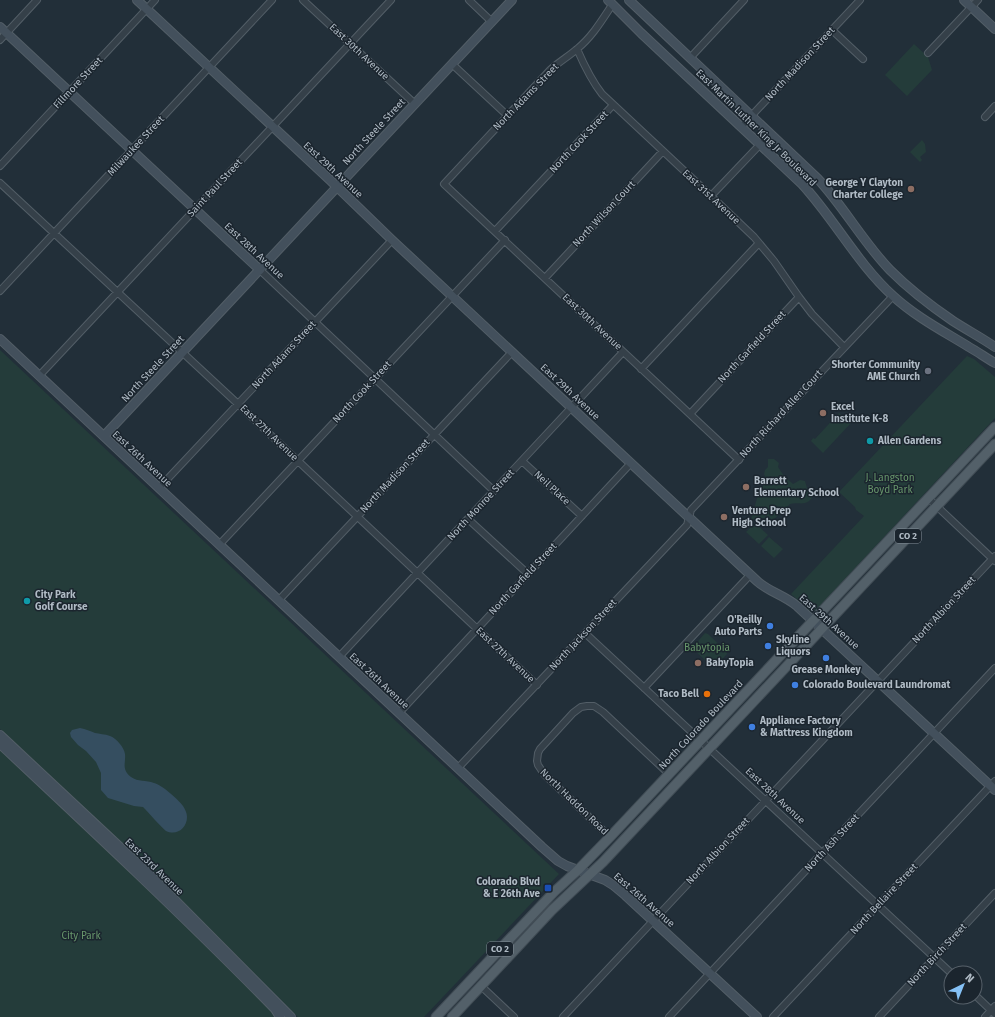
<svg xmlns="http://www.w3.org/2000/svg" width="995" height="1017" font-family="'Fira Sans',sans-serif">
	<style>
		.green { fill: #243c3a }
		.water { fill: #354e60 }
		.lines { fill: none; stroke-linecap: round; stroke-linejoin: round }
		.street-casing { stroke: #535e67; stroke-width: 8 }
		.secondary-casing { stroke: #535e67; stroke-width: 10 }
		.primary-casing { stroke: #414c55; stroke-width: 11 }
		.street { stroke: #354049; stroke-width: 6 }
		.secondary { stroke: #43505c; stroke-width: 8 }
		.primary { stroke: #536069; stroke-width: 9 }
		.education-dot { fill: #8d6e63; stroke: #1b252e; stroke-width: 1.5 }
		.worship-dot { fill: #6b7280; stroke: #1b252e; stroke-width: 1.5 }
		.culture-dot { fill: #0f9aa8; stroke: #1b252e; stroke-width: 1.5 }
		.shop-dot { fill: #3f7fe0; stroke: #1b252e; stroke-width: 1.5 }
		.food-dot { fill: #e8710a; stroke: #1b252e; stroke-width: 1.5 }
		.transit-dot { fill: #1a4fb4; stroke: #1b252e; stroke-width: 1.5 }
		.labels { text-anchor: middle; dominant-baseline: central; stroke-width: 3; stroke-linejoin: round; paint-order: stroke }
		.shield { fill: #1b252e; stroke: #838e98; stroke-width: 1 }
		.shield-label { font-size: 9px; font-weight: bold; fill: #b0bbc5 }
		.street-label { font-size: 10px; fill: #b0bbc5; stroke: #1b252e }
		.poi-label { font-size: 10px; font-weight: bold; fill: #b0bbc5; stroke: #1b252e; text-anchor: start }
		.park-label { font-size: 10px; fill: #67966b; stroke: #1b252e }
	</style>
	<rect width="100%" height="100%" fill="#222f39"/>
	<!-- green -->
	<path class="green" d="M 914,44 L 928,57 L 932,70 L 907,96 L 885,75 Z
		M 922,140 L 925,144 L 926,152 L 920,157 L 922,160 L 920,162 L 910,152 Z
		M 0,350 L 559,874 L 424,1017 L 298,1017 L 145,866 L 0,729 Z
		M 967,356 L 974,359 L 995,377 L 995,418 L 816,610 L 813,611 L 810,611 L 791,594 L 864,516 L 856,510 L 855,507 L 839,492 Z
		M 839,413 L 851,423 L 823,453 L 811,441 L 813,438 L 815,439 Z
		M 768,459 L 774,459 L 779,463 L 778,467 L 784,476 L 793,484 L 800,480 L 805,481 L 807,488 L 813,496 C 806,508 799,501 790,504 L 768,525 L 764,518 L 757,518 L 751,520 L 759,491 L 767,480 L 764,474 L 765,470 L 768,467 Z
		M 755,523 L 768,535 L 759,544 L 746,532 Z
		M 769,537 L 783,549 L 774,558 L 761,546 Z
		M 705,633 L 708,634 L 726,651 L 727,654 L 714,668 L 695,651 L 696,650 L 693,647 Z
		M 0,749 L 124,865 L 270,1008 L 277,1017 L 0,1017 Z"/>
	<!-- water -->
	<path class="water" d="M 80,728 C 86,729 90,731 95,733 C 99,734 105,734 110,736 C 116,738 124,747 125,754 C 126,763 121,769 131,777 C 138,782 146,780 154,783 C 162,785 178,799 183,806 C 185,809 187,813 187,817 C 187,828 177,836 166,831 C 161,827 148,812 143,807 L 134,806 L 108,798 L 101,790 L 101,773 L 96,762 L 86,751 L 78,745 L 71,737 L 70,733 L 72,730 Z"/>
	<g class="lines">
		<!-- street casing -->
		<g class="street-casing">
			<path id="street" d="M 303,0 L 415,104
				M 469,0 L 492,22
				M 612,5 C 602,20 592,37 577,49 C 569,56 559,62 550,70 L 444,184 L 739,460
				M 832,30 L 863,59
				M 0,40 L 37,0
				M 577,49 C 584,65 591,80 602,94 L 663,151 L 711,196 L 754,237 L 774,261 L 799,297 L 812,314 L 844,347
				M 928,53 L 978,0
				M 690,58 L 744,0
				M 452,64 L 508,116
				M 985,117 L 995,106
				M 741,127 L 860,0
				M 0,166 L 155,0
				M 0,183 L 238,404 L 297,460 L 537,685
				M 711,196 L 770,134
				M 495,231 L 613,105
				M 260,270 L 494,491
				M 545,278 L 663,151
				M 0,291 L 272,0
				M 641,369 L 759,243
				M 39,376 L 391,0
				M 690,414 L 799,297
				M 522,461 L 582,516
				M 159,488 L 392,240
				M 928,498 L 995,561
				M 468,519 L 528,574
				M 219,545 L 505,240
				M 279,600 L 512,352
				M 585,633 L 951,973
				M 339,657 L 623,352
				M 644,688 L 750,575
				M 399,713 L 631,463
				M 458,768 L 687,525 L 691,510 L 893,296
				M 610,837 L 544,774 L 538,765 L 537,761 L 538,753 L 540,749 L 573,713 L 581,707 L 587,706 L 594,706 L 603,712 L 669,774
				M 481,986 L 514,1017
				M 975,995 L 995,1014
				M 563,1017 L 995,556
				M 669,1017 L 995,668
				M 773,1017 L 995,781
				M 879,1017 L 995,893
				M 985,1017 L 995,1006"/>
		</g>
		<!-- secondary casing -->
		<g class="secondary-casing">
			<path id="secondary" d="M 137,0 L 330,180 L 392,240 L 757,581 C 769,592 784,595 797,606 L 995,790
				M 608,0 L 641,33 L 802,184 C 835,220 857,263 893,296 C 916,317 943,331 969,347 C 978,352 986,358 995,363
				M 629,0 L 818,179 C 844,207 863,242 890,270 C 909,289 931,306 953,321 C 967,330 982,338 995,347
				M 964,0 L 995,29
				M 0,27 L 260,270
				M 0,339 L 542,847 L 558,861 L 567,866 L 605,880 L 613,885 L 625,895 L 757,1017
				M 104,436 L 512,0
				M 0,735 L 153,878 L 291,1017
				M 0,744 C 93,831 186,918 275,1009 L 280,1017"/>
		</g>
		<!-- primary casing -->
		<g class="primary-casing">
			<path id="primary" d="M 436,1017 L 554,892 L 578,870 L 610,837 L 995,427
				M 452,1017 L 552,910 L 603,862 L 995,444"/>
		</g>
		<!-- street -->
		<use href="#street" class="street"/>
		<!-- secondary -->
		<use href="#secondary" class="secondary"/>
		<!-- primary -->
		<use href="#primary" class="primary"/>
	</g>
	<!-- markers -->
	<g class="education-dot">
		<circle cx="911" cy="189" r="4"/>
		<circle cx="823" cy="413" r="4"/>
		<circle cx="746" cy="487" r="4"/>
		<circle cx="724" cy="517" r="4"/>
		<circle cx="698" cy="663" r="4"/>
	</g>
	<circle class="worship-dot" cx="928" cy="371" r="4"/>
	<g class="culture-dot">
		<circle cx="870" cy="441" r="4"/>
		<circle cx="27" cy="601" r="4"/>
	</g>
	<g class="shop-dot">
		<circle cx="770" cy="626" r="4"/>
		<circle cx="768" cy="646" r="4"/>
		<circle cx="826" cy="658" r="4"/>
		<circle cx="795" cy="685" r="4"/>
		<circle cx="752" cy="727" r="4"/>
	</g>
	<circle class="food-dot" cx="707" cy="694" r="4"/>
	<rect class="transit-dot" x="544" y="884" width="8" height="8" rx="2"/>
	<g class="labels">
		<!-- shield labels -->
		<g class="shield">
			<rect x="895" y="529" width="26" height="14" rx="3"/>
			<rect x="487" y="942" width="26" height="14" rx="3"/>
		</g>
		<g class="shield-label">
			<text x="908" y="536">CO 2</text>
			<text x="500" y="949">CO 2</text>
		</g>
		<!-- street labels -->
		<g class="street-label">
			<text transform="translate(359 52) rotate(43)">East 30th Avenue</text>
			<text transform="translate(800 64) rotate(-47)">North Madison Street</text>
			<text transform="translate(78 83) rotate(-47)">Fillmore Street</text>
			<text transform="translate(526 97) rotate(-46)">North Adams Street</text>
			<text transform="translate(756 128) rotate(44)">East Martin Luther King Jr Boulevard</text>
			<text transform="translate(374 132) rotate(-47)">North Steele Street</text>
			<text transform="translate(579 142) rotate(-47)">North Cook Street</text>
			<text transform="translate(136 146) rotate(-47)">Milwaukee Street</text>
			<text transform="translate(333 170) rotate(43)">East 29th Avenue</text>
			<text transform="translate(215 188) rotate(-47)">Saint Paul Street</text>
			<text transform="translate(711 197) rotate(43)">East 31st Avenue</text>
			<text transform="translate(604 214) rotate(-47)">North Wilson Court</text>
			<text transform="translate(254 251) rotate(43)">East 28th Avenue</text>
			<text transform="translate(592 322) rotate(43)">East 30th Avenue</text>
			<text transform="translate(752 347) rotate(-47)">North Garfield Street</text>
			<text transform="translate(284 355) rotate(-47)">North Adams Street</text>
			<text transform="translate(153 369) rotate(-47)">North Steele Street</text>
			<text transform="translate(362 392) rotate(-47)">North Cook Street</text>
			<text transform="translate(570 392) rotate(43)">East 29th Avenue</text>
			<text transform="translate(781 414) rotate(-47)">North Richard Allen Court</text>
			<text transform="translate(269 433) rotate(44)">East 27th Avenue</text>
			<text transform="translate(142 459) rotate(43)">East 26th Avenue</text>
			<text transform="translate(395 476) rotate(-47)">North Madison Street</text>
			<text transform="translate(552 488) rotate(43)">Neil Place</text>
			<text transform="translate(481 505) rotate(-47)">North Monroe Street</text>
			<text transform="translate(523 579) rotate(-47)">North Garfield Street</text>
			<text transform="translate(944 610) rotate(-47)">North Albion Street</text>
			<text transform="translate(829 622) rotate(42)">East 29th Avenue</text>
			<text transform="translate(583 635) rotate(-47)">North Jackson Street</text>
			<text transform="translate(505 655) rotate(43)">East 27th Avenue</text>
			<text transform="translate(379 681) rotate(43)">East 26th Avenue</text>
			<text transform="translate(701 725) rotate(-47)">North Colorado Boulevard</text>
			<text transform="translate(775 796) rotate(43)">East 28th Avenue</text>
			<text transform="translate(574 802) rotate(44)">North Haddon Road</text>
			<text transform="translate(832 843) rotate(-47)">North Ash Street</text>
			<text transform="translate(718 851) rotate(-47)">North Albion Street</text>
			<text transform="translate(154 867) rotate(44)">East 23rd Avenue</text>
			<text transform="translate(884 899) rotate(-47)">North Bellaire Street</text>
			<text transform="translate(644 900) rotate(41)">East 26th Avenue</text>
			<text transform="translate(937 955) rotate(-47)">North Birch Street</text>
		</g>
		<!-- poi labels -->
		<g class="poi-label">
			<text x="903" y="183" text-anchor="end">George Y Clayton<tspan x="903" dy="12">Charter College</tspan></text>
			<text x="920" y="365" text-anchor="end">Shorter Community<tspan x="920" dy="12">AME Church</tspan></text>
			<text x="831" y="407">Excel<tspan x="831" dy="12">Institute K-8</tspan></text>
			<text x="878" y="441">Allen Gardens</text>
			<text x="754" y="481">Barrett<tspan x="754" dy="12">Elementary School</tspan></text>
			<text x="732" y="511">Venture Prep<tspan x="732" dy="12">High School</tspan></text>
			<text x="35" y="595">City Park<tspan x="35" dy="12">Golf Course</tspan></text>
			<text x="762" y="620" text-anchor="end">O'Reilly<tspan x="762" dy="12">Auto Parts</tspan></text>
			<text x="776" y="640">Skyline<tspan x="776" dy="12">Liquors</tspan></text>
			<text x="706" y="663">BabyTopia</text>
			<text x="826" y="670" text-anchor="middle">Grease Monkey</text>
			<text x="803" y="685">Colorado Boulevard Laundromat</text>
			<text x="699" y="694" text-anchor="end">Taco Bell</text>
			<text x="760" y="721">Appliance Factory<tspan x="760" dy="12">&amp; Mattress Kingdom</tspan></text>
			<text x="540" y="882" text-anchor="end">Colorado Blvd<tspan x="540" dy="12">&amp; E 26th Ave</tspan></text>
		</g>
		<!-- park labels -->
		<g class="park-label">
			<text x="890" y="478">J. Langston<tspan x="890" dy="12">Boyd Park</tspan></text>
			<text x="707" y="648">Babytopia</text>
			<text x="81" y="936">City Park</text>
		</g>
	</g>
	<!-- north arrow -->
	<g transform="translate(963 985) rotate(43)"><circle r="19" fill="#1b252e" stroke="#57616a"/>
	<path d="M0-3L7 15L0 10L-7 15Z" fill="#85c1f6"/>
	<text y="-6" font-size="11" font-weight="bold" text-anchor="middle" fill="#b0bbc5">N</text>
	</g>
</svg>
